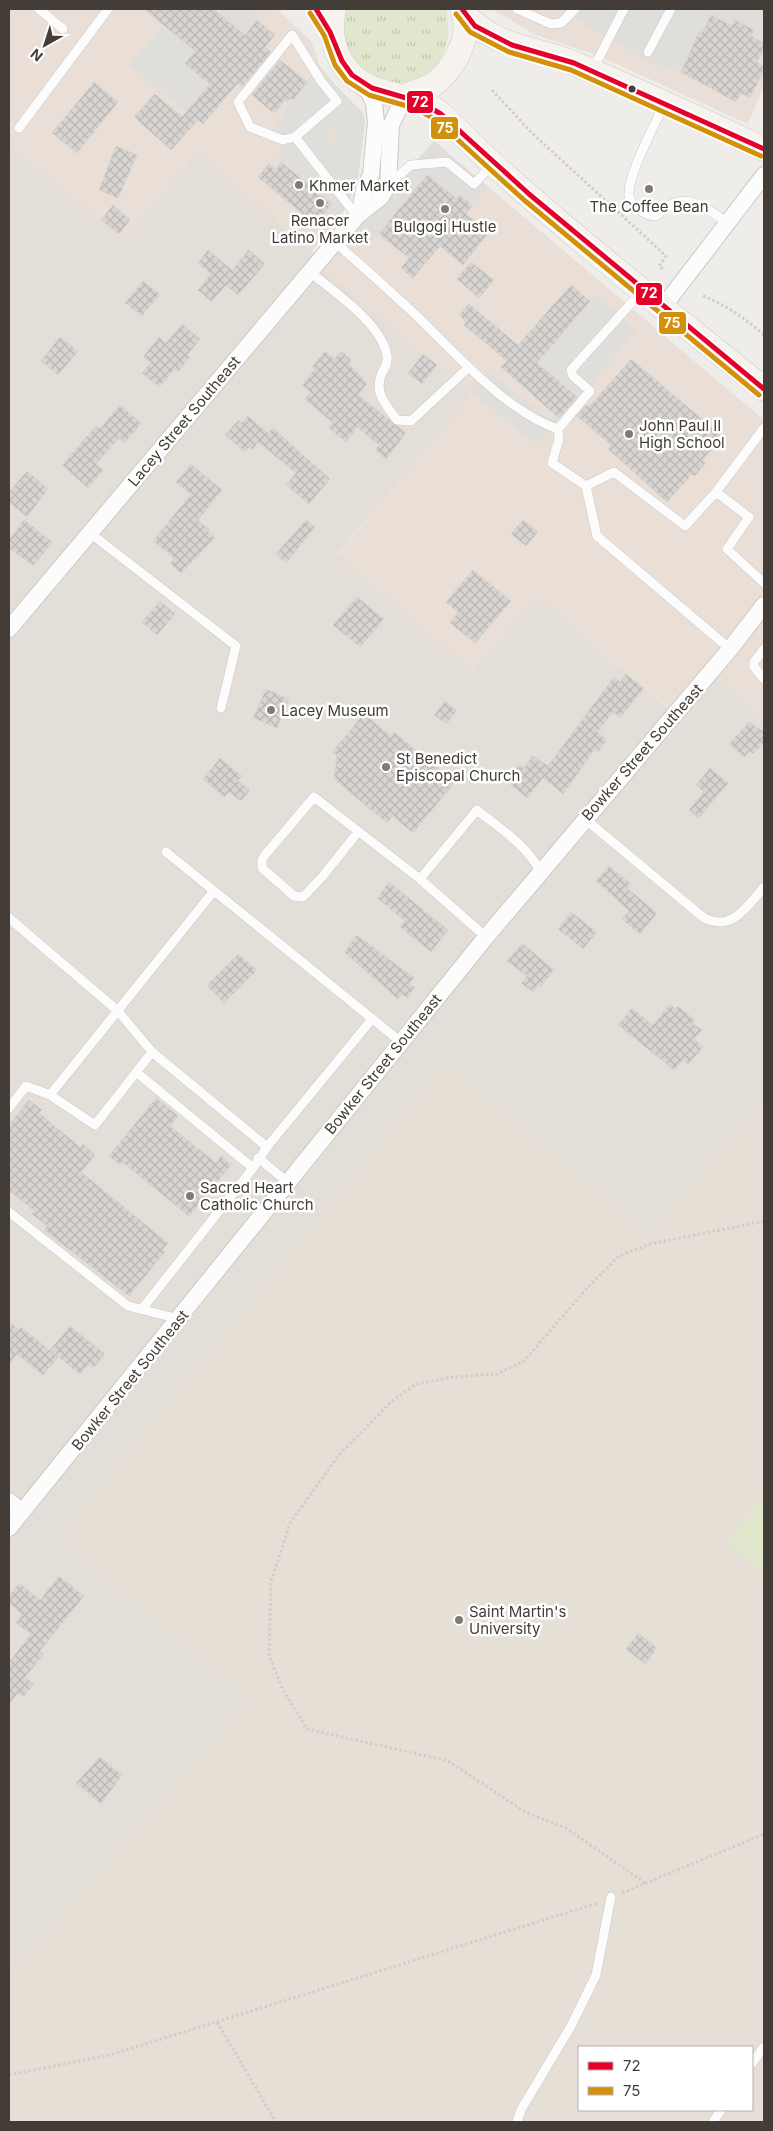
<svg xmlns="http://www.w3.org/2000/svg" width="773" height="2131" font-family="Inter,sans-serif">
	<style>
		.residential { fill: #e3ded8 }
		.commercial { fill: #e9dfd7 }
		.education { fill: #e5dfd6; fill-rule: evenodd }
		.grass { fill: url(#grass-tufts) }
		.park { fill: #e0e7cc }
		.parking { fill: #e0dedb; fill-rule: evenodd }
		.building { fill: url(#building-cross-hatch); stroke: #d7d4d0 }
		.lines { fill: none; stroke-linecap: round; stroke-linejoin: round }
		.service-casing { stroke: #cbc9c6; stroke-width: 10 }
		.minor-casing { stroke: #cbc9c6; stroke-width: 18 }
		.secondary-casing { stroke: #cfcac3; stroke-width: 25 }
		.path { stroke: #d0cdcb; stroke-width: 3; stroke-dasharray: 2.5 2.5; stroke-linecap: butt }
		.service { stroke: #fdfcfc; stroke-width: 9 }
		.minor { stroke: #fdfcfc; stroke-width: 16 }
		.secondary { stroke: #f6f3ef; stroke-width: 24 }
		.bus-1-casing { stroke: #fff; stroke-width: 9 }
		.bus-2-casing { stroke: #fff; stroke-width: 9 }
		.bus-1 { stroke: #e4002b; stroke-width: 5 }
		.bus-2 { stroke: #d3910b; stroke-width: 5 }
		.bus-dot { fill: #443d37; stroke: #fff; stroke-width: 2 }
		.poi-dot { fill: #807b76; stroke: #fff; stroke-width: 2 }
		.labels { text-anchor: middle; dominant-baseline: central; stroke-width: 5; stroke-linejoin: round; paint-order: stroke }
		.poi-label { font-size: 15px; fill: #443d37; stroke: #fff; text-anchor: start }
		.street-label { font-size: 15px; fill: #443d37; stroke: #fff }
		.line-badge { stroke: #fff; stroke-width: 2 }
		.badge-label { font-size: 14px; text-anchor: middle; font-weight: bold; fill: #fff }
	</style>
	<defs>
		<pattern id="grass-tufts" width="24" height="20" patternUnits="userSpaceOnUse" patternTransform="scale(1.25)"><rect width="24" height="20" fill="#e0e7cc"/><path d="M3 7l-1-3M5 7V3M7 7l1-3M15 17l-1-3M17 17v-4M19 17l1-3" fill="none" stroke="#c1c7b0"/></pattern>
		<pattern id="building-cross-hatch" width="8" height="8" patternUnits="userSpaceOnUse" patternTransform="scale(1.25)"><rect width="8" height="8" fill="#d7d4d1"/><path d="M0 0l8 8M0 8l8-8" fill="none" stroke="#bab7b4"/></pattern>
	</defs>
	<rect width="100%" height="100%" fill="#efedea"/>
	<!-- residential -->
	<path class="residential" d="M 9,144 L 123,238 L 199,151 L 312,251 L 322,268 L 472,396 L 337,554 L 473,670 L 537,596 L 674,713 L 710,672 L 764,718 L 764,1099 L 650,1235 L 445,1064 L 58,1538 L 249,1701 L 9,1976 Z"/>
	<!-- commercial -->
	<path class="commercial" d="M 9,9 L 277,9 L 311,41 L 320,66 L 337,87 L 363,113 L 365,122 L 358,177 L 348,205 L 312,251 L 199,151 L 123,239 L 9,144 Z
		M 492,9 L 764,9 L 764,86 L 748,124 L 597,55 L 536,35 Z
		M 434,141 L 764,420 L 764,718 L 710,672 L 675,713 L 537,596 L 473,670 L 337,555 L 471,396 L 321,268 Z"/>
	<!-- education -->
	<path class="education" d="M 445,1064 L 650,1235 L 764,1099 L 764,2122 L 9,2122 L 9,1976 L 249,1701 L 58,1538 ZM 579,2047 L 752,2047 L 752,2110 L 579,2110 Z"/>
	<!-- grass -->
	<path class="grass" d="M 342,9 L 446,9 C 454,45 440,79 400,83 C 392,84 380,84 373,80 C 363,74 355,64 346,57 Z"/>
	<!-- park -->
	<path class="park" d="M 764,1497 L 764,1573 L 727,1542 Z"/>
	<!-- parking -->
	<path class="parking" d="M 169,9 L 200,9 L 177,36 L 195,51 L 185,64 L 210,84 L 187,111 L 184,111 L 129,65 L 162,26 L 158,22 Z
		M 213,9 L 267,9 L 245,35 Z
		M 567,9 L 764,9 L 764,34 L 761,41 L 751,36 L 754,30 L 735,20 L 732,26 L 712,15 L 702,33 L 699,32 L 681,72 L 651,63 L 580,22 Z
		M 319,66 L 337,87 L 363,113 L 365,122 L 358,177 L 348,205 L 326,234 L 315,224 L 332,204 L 278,159 L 281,144 L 270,137 L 293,100 ZM 327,129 L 335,129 L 337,142 L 329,143 Z
		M 434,141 L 487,187 L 472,206 L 460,196 L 457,199 L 426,174 L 420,181 L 421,182 L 371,243 L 352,233 Z
		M 596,295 L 636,331 L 579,399 L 537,363 Z
		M 488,371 L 545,416 L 561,419 L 536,445 L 469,391 Z"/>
	<!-- building -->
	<path class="building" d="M 144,9 L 213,9 L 245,35 L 257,20 L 275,35 L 265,47 L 271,52 L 242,87 L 238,83 L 203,124 L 198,120 L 171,150 L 134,117 L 155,94 L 182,117 L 210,84 L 185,64 L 195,51 Z
		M 711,15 L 732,26 L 735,20 L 754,30 L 751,36 L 764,43 L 764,49 L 757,62 L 764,66 L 764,70 L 750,98 L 741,93 L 736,102 L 681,72 L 699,32 L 702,33 Z
		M 280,60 L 307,82 L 293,100 L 290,98 L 287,102 L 285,100 L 275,112 L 272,112 L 252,95 Z
		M 94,82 L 118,102 L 77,153 L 52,133 Z
		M 116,146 L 137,155 L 118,198 L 99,190 Z
		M 281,162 L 332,204 L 315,224 L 258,177 L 269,164 L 276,170 Z
		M 427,175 L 457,199 L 460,195 L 472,206 L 466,214 L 489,232 L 463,265 L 440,246 L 413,278 L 401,268 L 409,258 L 379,234 Z
		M 113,205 L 130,220 L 119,234 L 101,220 Z
		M 208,250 L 232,270 L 249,250 L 265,264 L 238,295 L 226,285 L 212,302 L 198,290 L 211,274 L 198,263 Z
		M 471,262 L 494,280 L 479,298 L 457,279 Z
		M 143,281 L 160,294 L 142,316 L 125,303 Z
		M 571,285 L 590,301 L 537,363 L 577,397 L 559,418 L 501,367 L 507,361 L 464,325 L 466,322 L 459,315 L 469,304 L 518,345 Z
		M 182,324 L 200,339 L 187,355 L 190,357 L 178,372 L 175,369 L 159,387 L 142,373 L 151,362 L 143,357 L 159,337 L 166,343 Z
		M 60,337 L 78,351 L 58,375 L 41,361 Z
		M 325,351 L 334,359 L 341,351 L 351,360 L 348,363 L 367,383 L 358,395 L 406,433 L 386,459 L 375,450 L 379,445 L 357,427 L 346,442 L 329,428 L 333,423 L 305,399 L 310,392 L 302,385 L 315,369 L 312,367 Z
		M 423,354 L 437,365 L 422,384 L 408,373 Z
		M 631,359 L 723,437 L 702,460 L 706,463 L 695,476 L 692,474 L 667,502 L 608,449 L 611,445 L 577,416 L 586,405 L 589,407 Z
		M 120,405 L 141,423 L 125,443 L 119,438 L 96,464 L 103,470 L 88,488 L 62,465 L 96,426 L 100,429 Z
		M 248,416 L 268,433 L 273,428 L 330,479 L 309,504 L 286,485 L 296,473 L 273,454 L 258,442 L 252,450 L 250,447 L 245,452 L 225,435 L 239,420 L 242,423 Z
		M 191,464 L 222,490 L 198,520 L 210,530 L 208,532 L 215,538 L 181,573 L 170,564 L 174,558 L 153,541 L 191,494 L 176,482 Z
		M 27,471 L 48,489 L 27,517 L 9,502 L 9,492 Z
		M 24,520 L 52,542 L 33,566 L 9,548 L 9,540 Z
		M 306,520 L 315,527 L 286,563 L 276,554 Z
		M 523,520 L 538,532 L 526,546 L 511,534 Z
		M 473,570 L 511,601 L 475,643 L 450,623 L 458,612 L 446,602 Z
		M 357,597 L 384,619 L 360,647 L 333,625 Z
		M 160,601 L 175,614 L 157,635 L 142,622 Z
		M 626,674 L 644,688 L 620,718 L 613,712 L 597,732 L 607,740 L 598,752 L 595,749 L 563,794 L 543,778 L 527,798 L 506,781 L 519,765 L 524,768 L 533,756 L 548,766 L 614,677 L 620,682 Z
		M 266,689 L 289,699 L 277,728 L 253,718 Z
		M 445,701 L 457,711 L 446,724 L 434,715 Z
		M 364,714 L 391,736 L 394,732 L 455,782 L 413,833 L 393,816 L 387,823 L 334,779 L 337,756 L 332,752 Z
		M 749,722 L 764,732 L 764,742 L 753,754 L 750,751 L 744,757 L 729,744 Z
		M 220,758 L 242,776 L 238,781 L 250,790 L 241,801 L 229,792 L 224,797 L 203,779 Z
		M 710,768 L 728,783 L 699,818 L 689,810 L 704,792 L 696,785 Z
		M 609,866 L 631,884 L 627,888 L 657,913 L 640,934 L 622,919 L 629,911 L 596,881 Z
		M 389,882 L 448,930 L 431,952 L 400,927 L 405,921 L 377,898 Z
		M 571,912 L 597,932 L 583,949 L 558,929 Z
		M 357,935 L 414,978 L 409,984 L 415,988 L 407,998 L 402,994 L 398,999 L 344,952 Z
		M 522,943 L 554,970 L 540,987 L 538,985 L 533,992 L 521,983 L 527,976 L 507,961 Z
		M 238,954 L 257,970 L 224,1003 L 208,987 L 208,984 Z
		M 670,1004 L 675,1009 L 678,1006 L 695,1020 L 692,1023 L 702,1030 L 694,1039 L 703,1047 L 688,1064 L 683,1060 L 674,1070 L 618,1025 L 632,1008 L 653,1025 Z
		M 156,1098 L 178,1116 L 170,1126 L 216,1163 L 221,1156 L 231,1165 L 189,1216 L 122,1162 L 120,1165 L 109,1156 Z
		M 29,1100 L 42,1110 L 39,1113 L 80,1147 L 83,1144 L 95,1155 L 81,1172 L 168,1243 L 162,1250 L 165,1252 L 129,1296 L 44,1230 L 47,1226 L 32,1214 L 34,1211 L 9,1190 L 9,1125 Z
		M 9,1321 L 19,1330 L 21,1327 L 58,1357 L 43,1375 L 17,1354 L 9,1364 Z
		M 70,1326 L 105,1354 L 94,1367 L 88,1365 L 80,1374 L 50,1350 Z
		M 59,1576 L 84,1596 L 40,1651 L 44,1654 L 25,1677 L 34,1684 L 23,1697 L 18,1693 L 9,1704 L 9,1662 L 31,1634 L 16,1623 L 23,1615 L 9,1603 L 9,1596 L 19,1583 L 40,1600 Z
		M 638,1633 L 657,1648 L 645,1664 L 626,1649 Z
		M 100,1757 L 122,1775 L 101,1804 L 76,1783 Z"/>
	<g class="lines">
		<!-- service casing -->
		<g class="service-casing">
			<path id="service" d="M 39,9 L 63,29
				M 517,9 L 551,24 L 561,23 L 575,9
				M 648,52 L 671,9
				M 592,71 L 624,9
				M 664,105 C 655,125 627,175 629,196 C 630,206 647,216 656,216 C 681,189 702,204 727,223
				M 19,128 L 108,9
				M 295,137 L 283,140 L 250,127 L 238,102 L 292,35 L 321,81 L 337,101 L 295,137 L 357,216
				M 388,185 L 411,165 L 447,162 L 474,184 L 493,164
				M 335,242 C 365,269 396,296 425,324 C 461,360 510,413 558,429
				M 310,272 C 333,291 381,323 387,355 C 388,360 385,368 382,373 C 373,392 386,405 397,420 L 411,421 L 468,368
				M 642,291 L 571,370 L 573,376 L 590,391 L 558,429 L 559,439 L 552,463 L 586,486 L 614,472 L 685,526 L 716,492 L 749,517 L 727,549 L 764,583
				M 586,486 L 597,536 L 730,649
				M 716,492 L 764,428
				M 90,533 L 236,646 L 221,708
				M 764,649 L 754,662 L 754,667 L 764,679
				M 585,819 L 704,918 C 733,932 747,906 764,887
				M 358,832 L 322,877 L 303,897 L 294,896 L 262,868 L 262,860 L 265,855 L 314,797 L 420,879 L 486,937
				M 166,852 L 401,1042
				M 420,879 L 477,810 C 499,828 527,845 540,871
				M 9,918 L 118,1011 L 152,1052 L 267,1147 L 253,1168 L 142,1309
				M 152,1052 L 95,1125 L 50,1095 L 213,892
				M 136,1072 L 253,1168
				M 9,1108 L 26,1086 L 50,1095
				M 267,1147 L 372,1019
				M 258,1158 L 289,1183
				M 9,1212 L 128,1306 L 179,1319
				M 752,2063 L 764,2047
				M 517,2122 L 521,2110 L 571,2026 L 596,1975 L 611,1897
				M 713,2122 L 721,2110"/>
		</g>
		<!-- minor casing -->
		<g class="minor-casing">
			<path id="minor" d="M 360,213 L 364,189 L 371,175 L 376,122 L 374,103 L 365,85
				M 663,307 L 764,175
				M 9,629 L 357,216 L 381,197 L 388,185 L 391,125 L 405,96
				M 9,1501 L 22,1512
				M 9,1528 L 486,937 L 730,649 L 764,605"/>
		</g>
		<!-- secondary casing -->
		<g class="secondary-casing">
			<path id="secondary" d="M 334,9 C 329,33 334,57 352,75 C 376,99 415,91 441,114 C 459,130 475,148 493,164 C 580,243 673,315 764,389
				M 464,13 C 495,49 536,47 576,64 C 639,91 702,120 764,149
				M 405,96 C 414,92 426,89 434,84 C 455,68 473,35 462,9"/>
		</g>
		<!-- path -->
		<path class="path" d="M 492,90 L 532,133 L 666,256 L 659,266 L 664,270
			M 703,296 C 726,305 746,319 764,335
			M 645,1883 L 566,1828 L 527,1813 L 448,1761 L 307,1729 L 284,1692 L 269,1656 L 271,1582 L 290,1523 L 338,1456 L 390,1403 L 416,1384 L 454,1377 L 497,1374 L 524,1361 L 588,1287 L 619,1256 L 650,1244 L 764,1221
			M 622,1893 L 764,1834
			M 217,2022 L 276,2122
			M 9,2075 L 110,2055 L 598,1903"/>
		<!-- service -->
		<use href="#service" class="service"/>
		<!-- minor -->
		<use href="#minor" class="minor"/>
		<!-- secondary -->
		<use href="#secondary" class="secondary"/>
		<!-- bus-1 casing -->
		<g class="bus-1-casing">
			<path id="bus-1" d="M 316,9 L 330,32 L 342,61 L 352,75 L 372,88 L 420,102 L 441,114 L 529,194 L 764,389
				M 462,9 L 475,26 L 512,45 L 574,63 L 764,149"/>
		</g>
		<!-- bus-2 casing -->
		<g class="bus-2-casing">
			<path id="bus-2" d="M 310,13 L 324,35 L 335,65 L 347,81 L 369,95 L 417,109 L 436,120 L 524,200 L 759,395
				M 456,14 L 470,32 L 509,52 L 571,70 L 761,156"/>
		</g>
		<!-- bus-1 -->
		<use href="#bus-1" class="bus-1"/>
		<!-- bus-2 -->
		<use href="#bus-2" class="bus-2"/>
	</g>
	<!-- markers -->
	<circle class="bus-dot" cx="632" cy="89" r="4.5"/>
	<g class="poi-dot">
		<circle cx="299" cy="185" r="5"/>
		<circle cx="649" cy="189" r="5"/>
		<circle cx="320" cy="203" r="5"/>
		<circle cx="445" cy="209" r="5"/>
		<circle cx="629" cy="434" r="5"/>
		<circle cx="271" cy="710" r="5"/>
		<circle cx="386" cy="767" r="5"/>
		<circle cx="190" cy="1196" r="5"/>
		<circle cx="459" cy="1620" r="5"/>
	</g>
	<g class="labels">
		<!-- poi labels -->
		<g class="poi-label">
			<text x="309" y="185">Khmer Market</text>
			<text x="649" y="206" text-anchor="middle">The Coffee Bean</text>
			<text x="320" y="220" text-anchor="middle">Renacer<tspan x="320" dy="17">Latino Market</tspan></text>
			<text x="445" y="226" text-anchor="middle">Bulgogi Hustle</text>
			<text x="639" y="425">John Paul II<tspan x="639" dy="17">High School</tspan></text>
			<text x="281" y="710">Lacey Museum</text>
			<text x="396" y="758">St Benedict<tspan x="396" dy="17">Episcopal Church</tspan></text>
			<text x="200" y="1187">Sacred Heart<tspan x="200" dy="17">Catholic Church</tspan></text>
			<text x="469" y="1611">Saint Martin's<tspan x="469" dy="17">University</tspan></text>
		</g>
		<!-- street labels -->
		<g class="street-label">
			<text transform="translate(184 421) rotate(-50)">Lacey Street Southeast</text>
			<text transform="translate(642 752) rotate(-49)">Bowker Street Southeast</text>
			<text transform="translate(383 1064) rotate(-51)">Bowker Street Southeast</text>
			<text transform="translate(130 1380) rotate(-51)">Bowker Street Southeast</text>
		</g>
	</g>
	<g class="line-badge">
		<rect x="406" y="90" width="28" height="24" rx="5" fill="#e4002b"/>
		<rect x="430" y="116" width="29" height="24" rx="5" fill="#d3910b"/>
		<rect x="635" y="282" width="28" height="24" rx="5" fill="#e4002b"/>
		<rect x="658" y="311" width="29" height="24" rx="5" fill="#d3910b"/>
	</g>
	<g class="badge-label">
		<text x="420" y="107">72</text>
		<text x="445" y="133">75</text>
		<text x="649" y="298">72</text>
		<text x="672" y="328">75</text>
	</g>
	<!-- border -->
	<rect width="773" height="2131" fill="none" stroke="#443d37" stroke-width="20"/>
	<!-- legend -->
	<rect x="578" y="2046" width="175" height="65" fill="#ffffff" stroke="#b4b1af"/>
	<rect x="588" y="2062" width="25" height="8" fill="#e4002b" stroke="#b4b1af"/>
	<text x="623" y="2071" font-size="15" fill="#443d37">72</text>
	<rect x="588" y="2087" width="25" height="8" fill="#d3910b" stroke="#b4b1af"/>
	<text x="623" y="2096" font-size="15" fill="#443d37">75</text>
	<!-- north arrow -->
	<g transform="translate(45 45) rotate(219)" stroke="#ffffff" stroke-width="4" paint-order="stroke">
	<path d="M0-4L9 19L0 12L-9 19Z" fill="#443d37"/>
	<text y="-8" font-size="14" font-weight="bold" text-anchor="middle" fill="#443d37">N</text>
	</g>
</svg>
